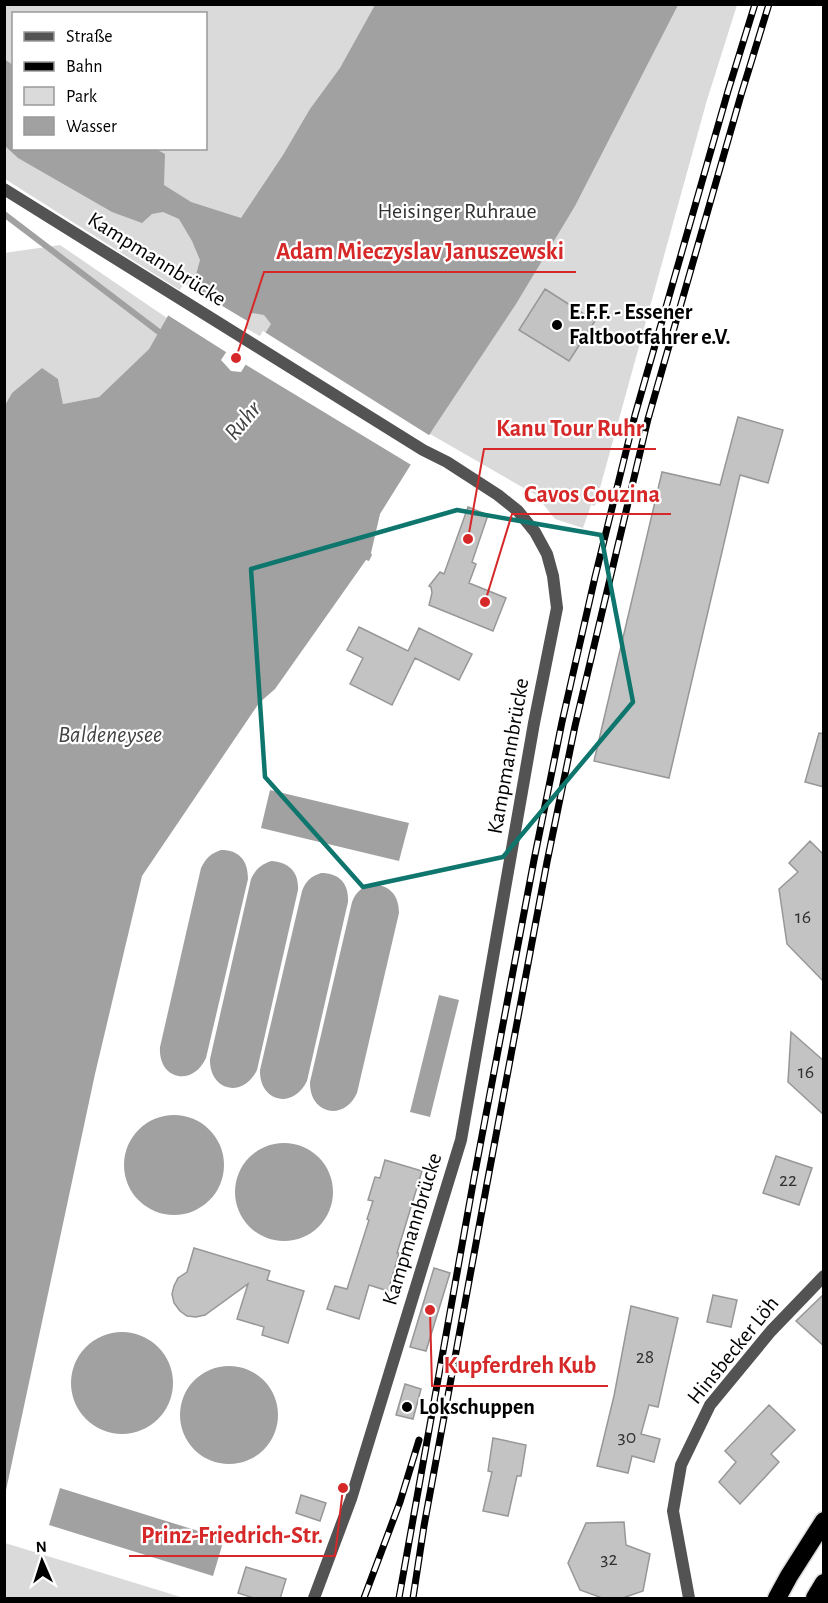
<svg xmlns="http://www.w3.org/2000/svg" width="828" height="1603" font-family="'Alegreya Sans',sans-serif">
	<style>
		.green { fill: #dadada; fill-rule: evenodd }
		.water { fill: #a1a1a1; fill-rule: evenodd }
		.pier { fill: #fff }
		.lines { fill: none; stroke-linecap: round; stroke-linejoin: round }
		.stream { stroke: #a1a1a1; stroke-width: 6 }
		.building { fill: #c3c3c3; stroke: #979797; stroke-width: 1.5 }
		.motorway-casing { stroke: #dbdbdb; stroke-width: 21 }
		.minor { stroke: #535353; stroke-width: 12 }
		.tertiary { stroke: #535353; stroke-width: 12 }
		.motorway { stroke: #000; stroke-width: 18 }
		.rail-casing { stroke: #000; stroke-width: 7 }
		.rail { stroke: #fff; stroke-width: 4.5; stroke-dasharray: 14; stroke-linecap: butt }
		.marked { fill: none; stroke: #0f766e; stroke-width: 4.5; stroke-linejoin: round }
		.poi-dot { fill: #000; stroke: #fff; stroke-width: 2 }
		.labels { text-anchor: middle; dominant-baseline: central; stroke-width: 4.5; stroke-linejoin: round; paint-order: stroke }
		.number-label { font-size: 20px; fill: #313131 }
		.park-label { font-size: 22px; fill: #313131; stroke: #fff }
		.street-label { font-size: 22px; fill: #000; stroke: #fff }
		.poi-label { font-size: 22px; font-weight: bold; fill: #000; stroke: #fff; text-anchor: start }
		.water-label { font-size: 24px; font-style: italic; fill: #424242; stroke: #fff }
		.leader { fill: none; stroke: #d62828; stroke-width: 2 }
		.callout-dot { fill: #d62828; stroke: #fff; stroke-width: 2 }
		.callout-label { font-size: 24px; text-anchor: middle; font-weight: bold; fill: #d62828; stroke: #fff; stroke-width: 4.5; stroke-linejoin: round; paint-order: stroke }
	</style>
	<rect width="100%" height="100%" fill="#fff"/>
	<!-- green -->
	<path class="green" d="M 4,5 L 737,5 L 707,100 L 595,506 L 591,505 L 583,528 L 555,519 L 536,495 L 178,289 L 5,179 ZM 14,14 L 206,14 L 206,148 L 14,148 Z
		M 60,245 L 167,318 L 149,349 L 99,397 L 63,404 L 58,379 L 12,393 L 5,405 L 4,253 Z
		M 4,1543 L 5,1543 L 184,1598 L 5,1598 Z"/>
	<!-- water -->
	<path class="water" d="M 375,5 L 678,5 L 575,206 L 516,304 L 433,429 L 380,514 L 371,553 L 372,555 L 369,561 L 366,560 L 275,689 L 259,703 L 142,876 L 95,1074 L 5,1495 L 5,405 L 12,393 L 42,368 L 58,379 L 63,404 L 99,397 L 149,349 L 185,286 L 196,275 L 200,260 L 192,241 L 179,219 L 163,212 L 152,214 L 142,223 L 112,212 L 18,158 L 5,146 L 4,59 L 13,65 L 14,148 L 156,149 L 165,154 L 164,185 L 191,202 L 241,218 L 283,155 L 310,109 L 340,68 ZM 252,313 L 264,315 L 271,324 L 241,372 L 231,371 L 221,360 Z
		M 270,790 L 409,823 L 399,861 L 261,828 Z
		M 221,850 C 239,850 248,860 248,879 L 206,1058 C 193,1087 158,1080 160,1047 L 201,868 C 206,858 210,854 221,850 Z
		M 271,861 C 289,862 299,872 298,890 L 257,1070 C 243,1099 209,1091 210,1059 L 251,879 C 256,869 260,865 271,861 Z
		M 321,873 C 339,873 349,883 348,902 L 307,1081 C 293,1110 259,1102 260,1070 L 302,891 C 306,881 310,877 321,873 Z
		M 371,884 C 390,885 399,895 399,913 L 357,1093 C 344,1122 309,1114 310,1082 L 352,902 C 356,892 361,888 371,884 Z
		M 439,995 L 459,1000 L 430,1117 L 410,1112 Z
		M124 1165a50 50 0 1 1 100 0a50 50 0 1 1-100 0Z
		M235 1192a49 49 0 1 1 98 0a49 49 0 1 1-98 0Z
		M71 1383a51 51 0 1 1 102 0a51 51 0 1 1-102 0Z
		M180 1415a49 49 0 1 1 98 0a49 49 0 1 1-98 0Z
		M 60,1488 L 224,1539 L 213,1576 L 49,1525 Z"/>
	<!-- pier -->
	<path class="pier" d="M 184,283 L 249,322 L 229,354 L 166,314 Z
		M 263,331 L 432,437 L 413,466 L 243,363 Z"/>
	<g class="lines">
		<!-- stream -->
		<path class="stream" d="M 4,214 L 159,332"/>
	</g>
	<!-- building -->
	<path class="building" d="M 545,289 L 595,321 L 569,361 L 519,330 Z
		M 738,417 L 783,430 L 768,483 L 740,475 L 669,778 L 594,761 L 662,472 L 720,485 Z
		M 468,507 L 488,515 L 472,562 L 476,564 L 469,583 L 506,598 L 493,631 L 429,605 L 432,593 L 431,587 L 429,586 L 440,572 L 444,574 Z
		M 359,627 L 408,651 L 419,628 L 472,654 L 459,680 L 415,658 L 392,705 L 350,684 L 363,658 L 347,650 Z
		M 819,733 L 824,734 L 824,787 L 805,782 Z
		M 810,841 L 824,855 L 824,982 L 787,944 L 779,889 L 798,872 L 789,863 Z
		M 791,1032 L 824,1061 L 824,1115 L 788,1082 Z
		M 776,1156 L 812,1168 L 799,1205 L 763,1193 Z
		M 385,1160 L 422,1171 L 397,1253 L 399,1253 L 388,1291 L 369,1285 L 359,1319 L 327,1309 L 335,1286 L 347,1289 L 369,1220 L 367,1219 L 373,1201 L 368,1200 L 375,1177 L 380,1178 Z
		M 194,1248 L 270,1271 L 267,1280 L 304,1291 L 288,1343 L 262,1335 L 264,1327 L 237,1319 L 248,1284 L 205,1315 L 196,1317 L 187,1316 L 180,1311 L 174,1303 L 172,1294 L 174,1286 L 178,1278 L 187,1272 Z
		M 434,1268 L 450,1273 L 426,1351 L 410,1347 Z
		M 824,1294 L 824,1346 L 796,1321 Z
		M 713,1295 L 737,1300 L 731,1327 L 707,1322 Z
		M 631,1306 L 678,1318 L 658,1407 L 649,1405 L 641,1434 L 660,1439 L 654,1462 L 632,1456 L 628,1473 L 597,1466 L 614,1396 Z
		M 405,1384 L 421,1389 L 413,1419 L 396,1415 Z
		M 769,1405 L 795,1430 L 771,1454 L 779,1462 L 740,1504 L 719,1482 L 736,1462 L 725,1451 Z
		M 493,1438 L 526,1445 L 521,1476 L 517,1476 L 508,1516 L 483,1511 L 492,1472 L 488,1471 Z
		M 301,1495 L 326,1503 L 320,1521 L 296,1513 Z
		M 624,1522 L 626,1545 L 650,1554 L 643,1591 L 620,1599 L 605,1599 L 580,1590 L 568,1563 L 586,1523 Z
		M 246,1567 L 286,1579 L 280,1599 L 257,1599 L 238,1593 Z"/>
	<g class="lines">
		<!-- motorway casing -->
		<g class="motorway-casing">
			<path id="motorway" d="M 777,1598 L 789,1576 L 824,1521
				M 815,1598 L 824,1583"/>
		</g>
		<!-- minor -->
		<path class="minor" d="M 689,1598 L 673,1511 L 681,1465 L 710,1405 L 771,1331 L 824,1276"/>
		<!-- tertiary -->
		<path class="tertiary" d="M 4,189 L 423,450 L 447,462 L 498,495 L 518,511 L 535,532 L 547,554 L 553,576 L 557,608 L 534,723 L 461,1140 L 351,1499 L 314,1598"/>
		<!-- motorway -->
		<use href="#motorway" class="motorway"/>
		<!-- rail casing -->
		<g class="rail-casing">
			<path id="rail" d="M 364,1598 L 400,1502 L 419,1440
				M 399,1598 L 474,1178 L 534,860 L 562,722 L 595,577 L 635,415 L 728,91 L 755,4
				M 413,1598 L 424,1526 L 486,1189 L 547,862 L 575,726 L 648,419 L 741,95 L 769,4"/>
		</g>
		<!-- rail -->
		<use href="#rail" class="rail"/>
	</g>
	<!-- marked area -->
	<path class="marked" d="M 457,510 L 601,535 L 633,702 L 503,857 L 363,887 L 265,777 L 251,569 Z"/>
	<!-- markers -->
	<g class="poi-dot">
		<circle cx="557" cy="325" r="6"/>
		<circle cx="407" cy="1407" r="6"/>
	</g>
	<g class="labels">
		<!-- number labels -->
		<g class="number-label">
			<text x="803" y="917">16</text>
			<text x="806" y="1072">16</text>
			<text x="788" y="1180">22</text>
			<text x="645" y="1357">28</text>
			<text x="627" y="1437">30</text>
			<text x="609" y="1559">32</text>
		</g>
		<!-- park labels -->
		<g class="park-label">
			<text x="457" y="211">Heisinger Ruhraue</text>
		</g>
		<!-- street labels -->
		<g class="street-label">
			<text transform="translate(157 259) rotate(32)">Kampmannbrücke</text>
			<text transform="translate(508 756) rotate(-80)">Kampmannbrücke</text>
			<text transform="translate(412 1229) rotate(-73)">Kampmannbrücke</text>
			<text transform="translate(733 1350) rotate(-51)">Hinsbecker Löh</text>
		</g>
		<!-- poi labels -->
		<g class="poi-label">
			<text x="569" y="312">E.F.F. - Essener<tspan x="569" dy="25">Faltbootfahrer e.V.</tspan></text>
			<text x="419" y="1407">Lokschuppen</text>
		</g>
		<!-- water labels -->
		<g class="water-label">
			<text transform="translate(243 421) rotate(-50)">Ruhr</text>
			<text x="110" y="735">Baldeneysee</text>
		</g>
	</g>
	<!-- callouts -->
	<path class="leader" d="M236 358L264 272H576M468 539L484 449H656M485 602L512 514H671M430 1310L432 1386H608M343 1488L335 1556H129"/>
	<g class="callout-dot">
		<circle cx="236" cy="358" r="6"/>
		<circle cx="468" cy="539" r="6"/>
		<circle cx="485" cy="602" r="6"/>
		<circle cx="430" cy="1310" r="6"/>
		<circle cx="343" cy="1488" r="6"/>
	</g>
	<g class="callout-label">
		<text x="420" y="259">Adam Mieczyslav Januszewski</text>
		<text x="570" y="436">Kanu Tour Ruhr</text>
		<text x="592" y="502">Cavos Couzina</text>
		<text x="520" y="1373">Kupferdreh Kub</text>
		<text x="232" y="1543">Prinz-Friedrich-Str.</text>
	</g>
	<!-- border -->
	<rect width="828" height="1603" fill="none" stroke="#000000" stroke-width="12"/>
	<!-- legend -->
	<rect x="12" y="12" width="195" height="138" fill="#ffffff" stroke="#999999" stroke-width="1.5"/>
	<rect x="24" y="32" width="30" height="9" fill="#535353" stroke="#999999" stroke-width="1.5"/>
	<text x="66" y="42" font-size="18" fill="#000000">Straße</text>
	<rect x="24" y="62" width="30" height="9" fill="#000000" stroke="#999999" stroke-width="1.5"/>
	<text x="66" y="72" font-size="18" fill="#000000">Bahn</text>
	<rect x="24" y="87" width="30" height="18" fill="#dadada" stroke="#999999" stroke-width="1.5"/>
	<text x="66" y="102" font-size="18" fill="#000000">Park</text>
	<rect x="24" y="117" width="30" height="18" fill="#a1a1a1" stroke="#999999" stroke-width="1.5"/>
	<text x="66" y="132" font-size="18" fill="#000000">Wasser</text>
	<!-- north arrow -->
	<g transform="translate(42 1561) rotate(357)" stroke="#ffffff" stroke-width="4.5" paint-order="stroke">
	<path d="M0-4.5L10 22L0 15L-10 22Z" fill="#000000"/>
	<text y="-9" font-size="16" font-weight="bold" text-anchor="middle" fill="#000000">N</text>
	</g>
</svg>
